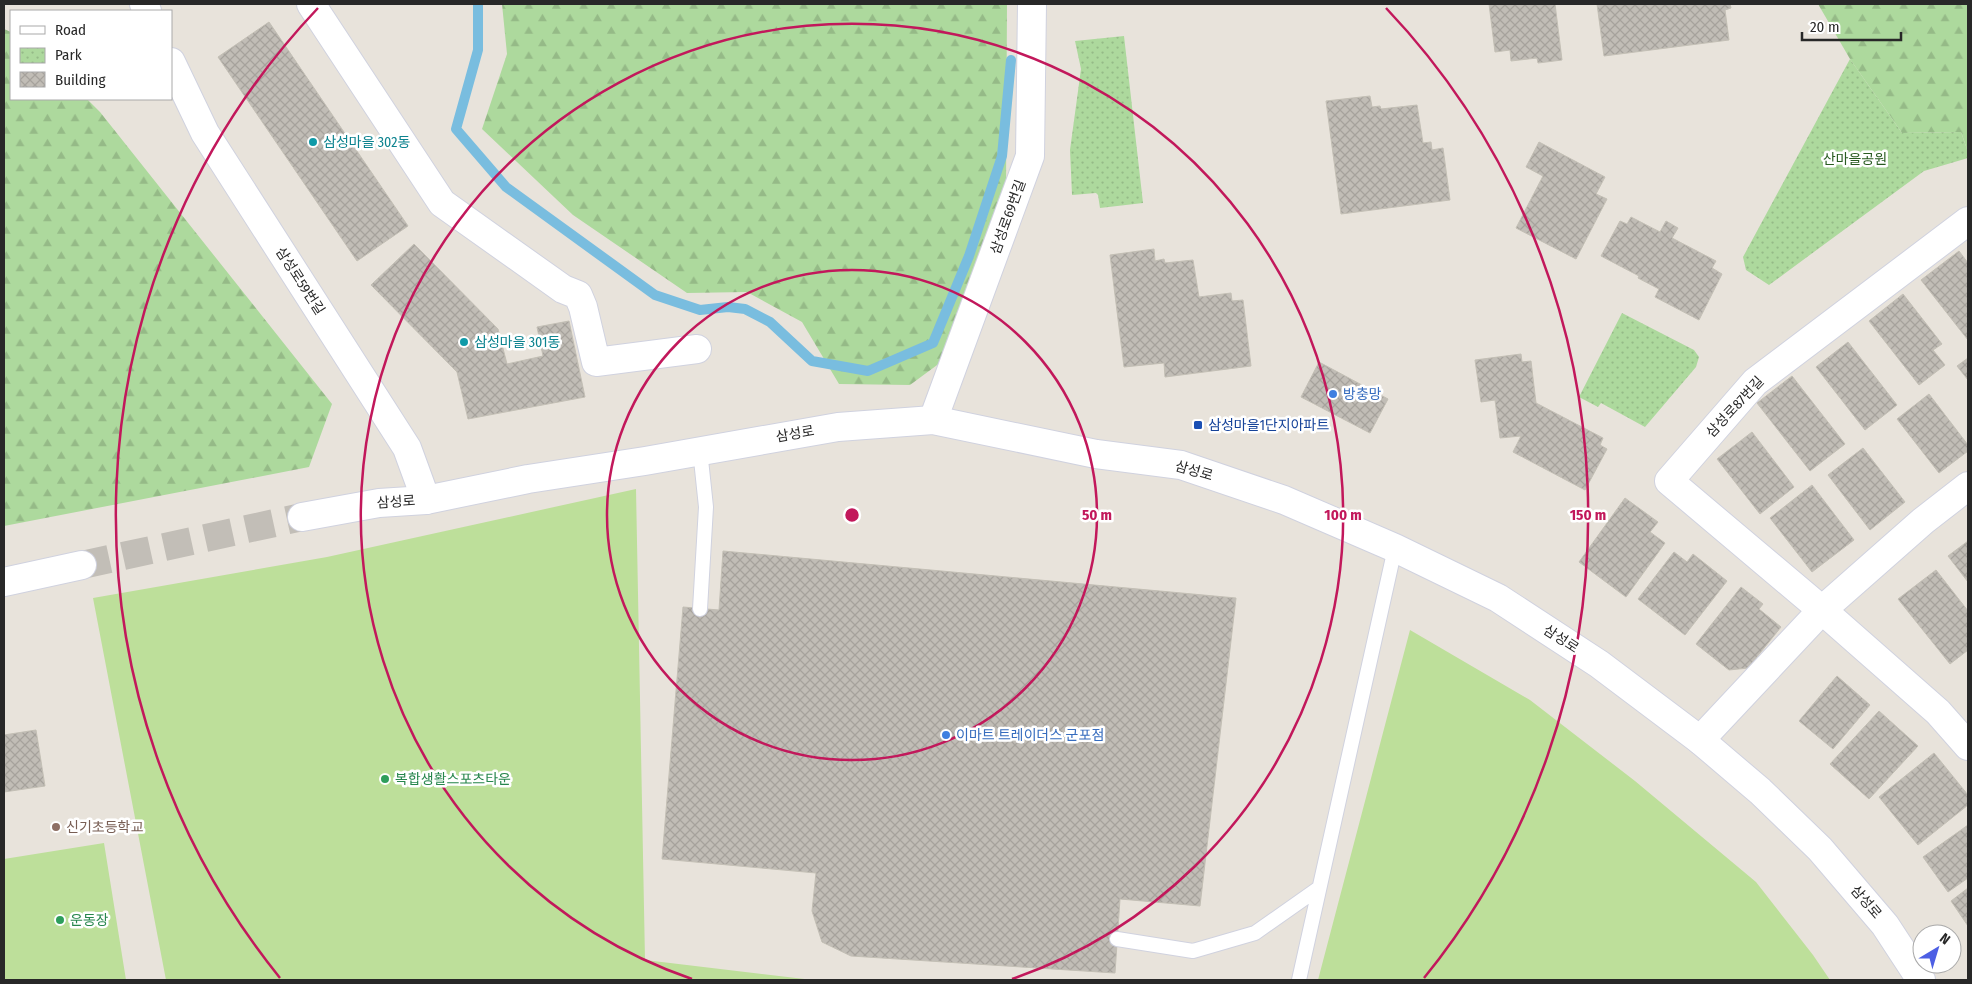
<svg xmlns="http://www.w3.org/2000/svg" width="1972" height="984" font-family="'Fira Sans Condensed','Noto Sans KR',sans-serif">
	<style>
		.forest { fill: url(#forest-firs) }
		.park { fill: url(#park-dots) }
		.pitch { fill: #bddf9a }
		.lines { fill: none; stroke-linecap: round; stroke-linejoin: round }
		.stream { stroke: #79bddf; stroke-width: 10 }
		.building { fill: url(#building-cross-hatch); stroke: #c3bfb5 }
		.secondary-tunnel { stroke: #c2beb7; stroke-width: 28; stroke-dasharray: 28 14; stroke-linecap: butt }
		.lane-casing { stroke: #d0d2df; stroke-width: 16 }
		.street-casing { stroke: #d0d2df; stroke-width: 30 }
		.secondary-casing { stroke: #d0d2df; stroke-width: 30 }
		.lane { stroke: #fff; stroke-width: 14 }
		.street { stroke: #fff; stroke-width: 28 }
		.secondary { stroke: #fff; stroke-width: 28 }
		.ring { fill: none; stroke: #c2185b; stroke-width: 2.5 }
		.culture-dot { fill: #0f9aa8; stroke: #fff; stroke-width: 2 }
		.shop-dot { fill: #3f7fe0; stroke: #fff; stroke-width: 2 }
		.transit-dot { fill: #1a4fb4; stroke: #fff; stroke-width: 2 }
		.leisure-dot { fill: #2e9e5b; stroke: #fff; stroke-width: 2 }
		.education-dot { fill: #8d6e63; stroke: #fff; stroke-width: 2 }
		.labels { text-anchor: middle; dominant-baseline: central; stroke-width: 5; stroke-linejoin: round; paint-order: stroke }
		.culture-label { font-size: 14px; fill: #0d838f; stroke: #fff; text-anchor: start }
		.park-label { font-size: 14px; fill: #295b21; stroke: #fff }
		.street-label { font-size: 14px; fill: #282828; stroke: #fff }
		.shop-label { font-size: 14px; fill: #366cbe; stroke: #fff; text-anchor: start }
		.transit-label { font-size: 14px; fill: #164399; stroke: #fff; text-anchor: start }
		.leisure-label { font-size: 14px; fill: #27864d; stroke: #fff; text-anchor: start }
		.education-label { font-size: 14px; fill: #785e54; stroke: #fff; text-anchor: start }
		.centre { fill: #c2185b; stroke: #fff; stroke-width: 2.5 }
		.ring-label { font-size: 15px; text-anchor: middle; font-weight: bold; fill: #c2185b; stroke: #fff; stroke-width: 5; stroke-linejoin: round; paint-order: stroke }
	</style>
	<defs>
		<pattern id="forest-firs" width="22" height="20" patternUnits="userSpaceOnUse" patternTransform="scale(1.25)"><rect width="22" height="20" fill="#add99d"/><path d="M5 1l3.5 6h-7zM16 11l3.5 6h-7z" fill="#95ba87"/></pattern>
		<pattern id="park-dots" width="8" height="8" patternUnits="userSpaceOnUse" patternTransform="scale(1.25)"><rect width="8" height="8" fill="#add99d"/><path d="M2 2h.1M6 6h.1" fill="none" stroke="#95ba87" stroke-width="1.8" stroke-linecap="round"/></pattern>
		<pattern id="building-cross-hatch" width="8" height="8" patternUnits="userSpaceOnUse" patternTransform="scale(1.25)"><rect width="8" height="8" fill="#c1bdb6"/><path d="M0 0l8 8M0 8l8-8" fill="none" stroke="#a6a29c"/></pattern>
	</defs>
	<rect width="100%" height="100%" fill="#e8e3db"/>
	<!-- forest -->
	<path class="forest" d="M 502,4 L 1007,4 L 1006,191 L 948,357 L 910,385 L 839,384 L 802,322 L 747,292 L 687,293 L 573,215 L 482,129 L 507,54 Z
		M 1818,4 L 1968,4 L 1968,152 L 1961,132 L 1902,133 L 1850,59 Z
		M 4,29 L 11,32 L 11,99 L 87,99 L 100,112 L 332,404 L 309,467 L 4,526 Z"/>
	<!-- park -->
	<path class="park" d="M 1124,36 L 1143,203 L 1100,208 L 1098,195 L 1096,193 L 1072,195 L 1070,150 L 1081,69 L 1075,41 Z
		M 1850,59 L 1902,133 L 1961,132 L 1968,152 L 1968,158 L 1924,171 L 1769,285 L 1746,270 L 1743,257 Z
		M 1622,313 L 1694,350 L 1699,357 L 1696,367 L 1645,427 L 1601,403 L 1598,407 L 1579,397 Z"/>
	<!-- pitch -->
	<path class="pitch" d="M 636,489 L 645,960 L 813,980 L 166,980 L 93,598 L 327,557 Z
		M 1410,630 L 1530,700 L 1635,781 L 1756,882 L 1813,955 L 1830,980 L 1318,980 Z
		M 104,843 L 126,980 L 4,980 L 4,859 Z"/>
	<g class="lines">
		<!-- stream -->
		<path class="stream" d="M 478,4 L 478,50 L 456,129 L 506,187 L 655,295 L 700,310 L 728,307 L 745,309 L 770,322 L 812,361 L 868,371 L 933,343 L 969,256 L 1002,156 L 1011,60"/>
	</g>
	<!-- building -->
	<path class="building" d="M 1489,4 L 1555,4 L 1562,60 L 1538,63 L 1537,58 L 1511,61 L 1510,50 L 1495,52 Z
		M 1597,4 L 1730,4 L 1731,8 L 1725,10 L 1729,40 L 1604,56 Z
		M 269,22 L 408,226 L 357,261 L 218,57 Z
		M 1370,96 L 1372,107 L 1380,106 L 1381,109 L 1417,105 L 1423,143 L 1431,142 L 1432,150 L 1443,148 L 1450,200 L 1341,214 L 1326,101 Z
		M 1539,142 L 1605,177 L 1596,194 L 1607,199 L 1576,259 L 1516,228 L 1543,176 L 1526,167 Z
		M 1631,217 L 1660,232 L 1666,221 L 1678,228 L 1672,238 L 1716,261 L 1712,268 L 1722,274 L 1699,320 L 1655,297 L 1659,289 L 1638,278 L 1639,276 L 1601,256 L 1620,221 L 1627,224 Z
		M 414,244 L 498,329 L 507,364 L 543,356 L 537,327 L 569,321 L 585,397 L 468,419 L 457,372 L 371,285 Z
		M 1154,249 L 1155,261 L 1164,259 L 1165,263 L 1193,260 L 1199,297 L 1231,293 L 1232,301 L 1243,300 L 1251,366 L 1165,377 L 1164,363 L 1124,367 L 1110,255 Z
		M 1959,251 L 1968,263 L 1968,340 L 1921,280 Z
		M 1903,294 L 1942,344 L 1933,350 L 1945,365 L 1919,385 L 1869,321 Z
		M 1848,342 L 1897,405 L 1865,430 L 1816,367 Z
		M 1521,354 L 1522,362 L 1531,361 L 1536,403 L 1603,438 L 1600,445 L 1607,449 L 1585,490 L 1513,452 L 1521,436 L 1500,438 L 1495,400 L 1481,402 L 1475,360 Z
		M 1968,358 L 1968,380 L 1957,366 Z
		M 1319,362 L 1388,399 L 1370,433 L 1301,397 Z
		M 1792,376 L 1845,444 L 1810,471 L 1757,403 Z
		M 1929,394 L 1968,445 L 1968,451 L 1939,473 L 1897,419 Z
		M 1752,432 L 1794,487 L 1760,514 L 1717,459 Z
		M 1863,448 L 1905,502 L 1870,530 L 1828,475 Z
		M 1812,485 L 1854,540 L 1812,572 L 1770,518 Z
		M 1625,498 L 1658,522 L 1650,532 L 1665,543 L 1626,597 L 1579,562 Z
		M 1968,541 L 1968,582 L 1948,556 Z
		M 723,551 L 1236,598 L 1200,906 L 1120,899 L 1115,973 L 851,956 L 822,942 L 812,911 L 816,873 L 662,859 L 683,607 L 719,610 Z
		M 1674,552 L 1687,562 L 1693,554 L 1727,581 L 1685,635 L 1638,599 Z
		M 1936,570 L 1968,611 L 1968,650 L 1950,664 L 1898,599 Z
		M 1741,587 L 1763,604 L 1759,609 L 1781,627 L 1748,668 L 1729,670 L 1696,644 Z
		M 1837,676 L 1870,705 L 1833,749 L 1799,721 Z
		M 1879,711 L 1918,746 L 1869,799 L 1830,764 Z
		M 36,730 L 45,786 L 4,792 L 4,735 Z
		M 1934,753 L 1968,795 L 1968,805 L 1918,845 L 1879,797 Z
		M 1968,825 L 1968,878 L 1948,892 L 1923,857 Z
		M 1968,888 L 1968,926 L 1951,901 Z"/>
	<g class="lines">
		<!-- secondary-tunnel -->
		<path class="secondary-tunnel" d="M 82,565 L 302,517"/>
		<!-- lane casing -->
		<g class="lane-casing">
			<path id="lane" d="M 700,450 L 706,507 L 700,609
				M 1117,939 L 1193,951 L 1255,933 L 1319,888
				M 1299,980 L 1395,548"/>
		</g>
		<!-- street casing -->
		<g class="street-casing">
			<path id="street" d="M 144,4 L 147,11
				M 311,4 L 442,203 L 563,289 L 578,295 L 583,307 L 596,362 L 697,349
				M 171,62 L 205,133 L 407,448 L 426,500
				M 1968,221 L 1755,382 L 1669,481 L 1822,610 L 1938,712 L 1968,746
				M 933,420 L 1030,156 L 1032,4
				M 1700,740 L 1822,610 L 1923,521 L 1968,486"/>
		</g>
		<!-- secondary casing -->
		<g class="secondary-casing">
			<path id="secondary" d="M 302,517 L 379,503 L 426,500 L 528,479 L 645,461 L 838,427 L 933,420 L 1096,454 L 1181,465 L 1284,500 L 1395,548 L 1498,598 L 1599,664 L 1700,740 L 1760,791 L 1820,849 L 1885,925 L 1921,980
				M 4,582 L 82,565"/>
		</g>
		<!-- lane -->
		<use href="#lane" class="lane"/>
		<!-- street -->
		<use href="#street" class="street"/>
		<!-- secondary -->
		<use href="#secondary" class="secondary"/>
	</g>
	<!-- distance rings -->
	<g class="ring">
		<circle cx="852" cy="515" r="245"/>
		<path d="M692 979A491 491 0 1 1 1012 979"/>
		<path d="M280 978A736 736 0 0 1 318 8M1386 8A736 736 0 0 1 1424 978"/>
	</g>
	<!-- markers -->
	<g class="culture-dot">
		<circle cx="313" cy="142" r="5"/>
		<circle cx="464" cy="342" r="5"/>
	</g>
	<g class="shop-dot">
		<circle cx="1333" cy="394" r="5"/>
		<circle cx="946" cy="735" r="5"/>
	</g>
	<rect class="transit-dot" x="1193" y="420" width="10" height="10" rx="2.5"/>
	<g class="leisure-dot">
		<circle cx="385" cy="779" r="5"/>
		<circle cx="60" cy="920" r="5"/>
	</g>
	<circle class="education-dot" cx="56" cy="827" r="5"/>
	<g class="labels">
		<!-- culture labels -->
		<g class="culture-label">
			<text x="323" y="142">삼성마을 302동</text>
			<text x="474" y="342">삼성마을 301동</text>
		</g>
		<!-- park labels -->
		<g class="park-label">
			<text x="1855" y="159">산마을공원</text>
		</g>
		<!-- street labels -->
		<g class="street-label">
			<text transform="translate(1008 217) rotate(-70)">삼성로69번길</text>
			<text transform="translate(300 281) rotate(57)">삼성로59번길</text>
			<text transform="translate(1735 407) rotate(-47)">삼성로87번길</text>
			<text transform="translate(795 434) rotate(-10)">삼성로</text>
			<text transform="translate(1194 471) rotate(16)">삼성로</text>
			<text transform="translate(396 502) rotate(-4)">삼성로</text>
			<text transform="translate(1561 639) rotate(33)">삼성로</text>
			<text transform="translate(1866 902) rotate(49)">삼성로</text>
		</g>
		<!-- shop labels -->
		<g class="shop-label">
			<text x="1343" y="394">방충망</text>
			<text x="956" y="735">이마트 트레이더스 군포점</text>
		</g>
		<!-- transit labels -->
		<g class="transit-label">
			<text x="1208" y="425">삼성마을1단지아파트</text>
		</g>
		<!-- leisure labels -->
		<g class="leisure-label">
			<text x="395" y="779">복합생활스포츠타운</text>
			<text x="70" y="920">운동장</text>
		</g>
		<!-- education labels -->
		<g class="education-label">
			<text x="66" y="827">신기초등학교</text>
		</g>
	</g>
	<circle cx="852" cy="515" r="8" class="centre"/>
	<g class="ring-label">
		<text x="1097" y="520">50 m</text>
		<text x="1343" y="520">100 m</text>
		<text x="1588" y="520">150 m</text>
	</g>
	<!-- border -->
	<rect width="1972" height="984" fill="none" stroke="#282828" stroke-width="10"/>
	<!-- legend -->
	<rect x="10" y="10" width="162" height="90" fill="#ffffff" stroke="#a9a9a9"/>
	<rect x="20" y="26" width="25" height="8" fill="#ffffff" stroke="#a9a9a9"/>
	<text x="55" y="35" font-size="15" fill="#282828">Road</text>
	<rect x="20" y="48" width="25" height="15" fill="url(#park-dots)" stroke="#a9a9a9"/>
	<text x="55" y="60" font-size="15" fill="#282828">Park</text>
	<rect x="20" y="72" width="25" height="15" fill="url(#building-cross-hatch)" stroke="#a9a9a9"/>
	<text x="55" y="85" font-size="15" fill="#282828">Building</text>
	<!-- north arrow -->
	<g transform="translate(1937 949) rotate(38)"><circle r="24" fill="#ffffff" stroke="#a9a9a9"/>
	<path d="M0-4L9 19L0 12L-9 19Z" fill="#4d5fe4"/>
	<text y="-8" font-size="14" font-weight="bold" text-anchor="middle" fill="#282828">N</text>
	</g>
	<!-- scale -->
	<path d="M1802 32v8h99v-8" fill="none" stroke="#282828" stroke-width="2.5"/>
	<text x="1810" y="32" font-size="15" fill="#282828" stroke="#ffffff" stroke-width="4" paint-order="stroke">20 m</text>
</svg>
